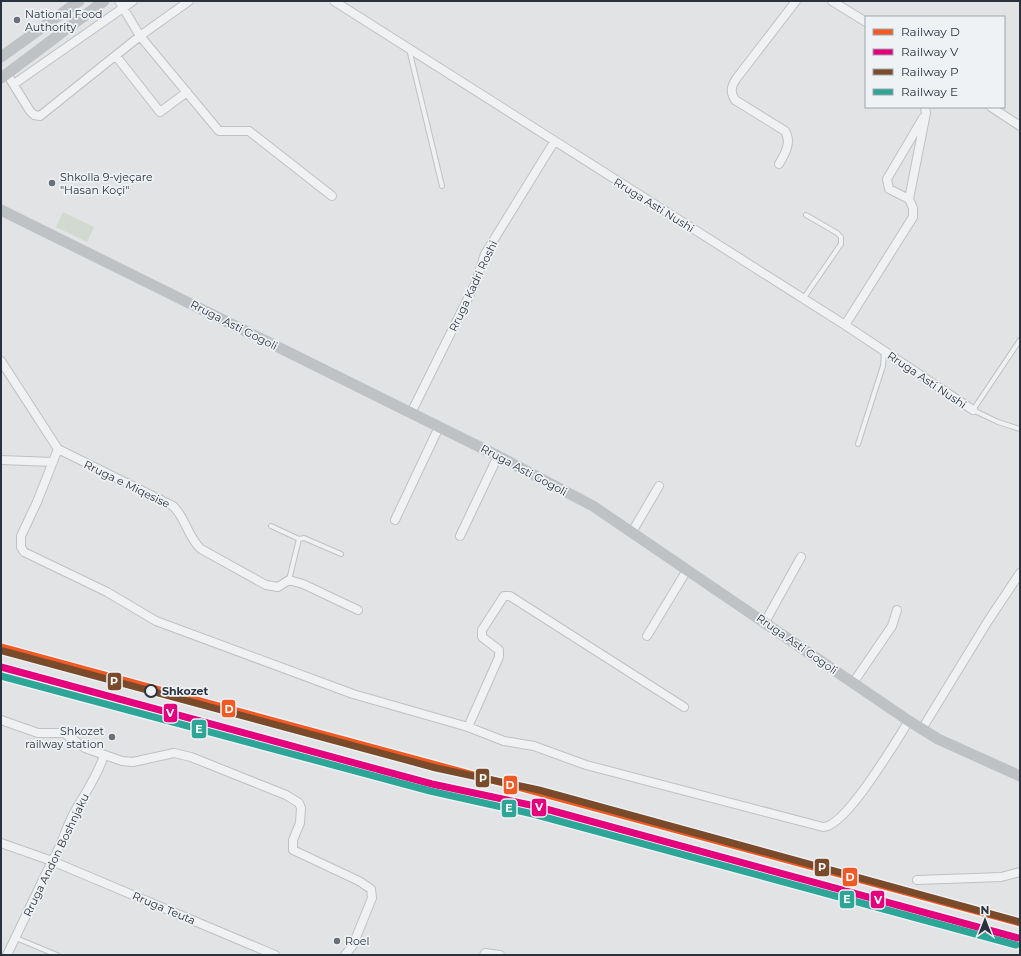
<svg xmlns="http://www.w3.org/2000/svg" width="1021" height="956" font-family="Montserrat,sans-serif">
	<style>
		.green { fill: #d2d9d1 }
		.lines { fill: none; stroke-linecap: round; stroke-linejoin: round }
		.lane-casing { stroke: #bfc1c3; stroke-width: 6 }
		.street-casing { stroke: #bfc1c3; stroke-width: 10 }
		.lane { stroke: #f0f1f3; stroke-width: 4 }
		.street { stroke: #f0f1f3; stroke-width: 8 }
		.secondary { stroke: #bfc2c5; stroke-width: 11 }
		.rail-1-casing { stroke: #eff2f5; stroke-width: 10 }
		.rail-2-casing { stroke: #eff2f5; stroke-width: 10 }
		.rail-3-casing { stroke: #eff2f5; stroke-width: 10 }
		.rail-4-casing { stroke: #eff2f5; stroke-width: 10 }
		.rail-1 { stroke: #f15a24; stroke-width: 7 }
		.rail-2 { stroke: #e5007d; stroke-width: 7 }
		.rail-3 { stroke: #7a4b2a; stroke-width: 7 }
		.rail-4 { stroke: #2da697; stroke-width: 7 }
		.poi-dot { fill: #6a7078; stroke: #eff2f5; stroke-width: 1.5 }
		.stop-dot { fill: #eff2f5; stroke: #2a323d; stroke-width: 2 }
		.labels { text-anchor: middle; dominant-baseline: central; stroke-width: 3.5; stroke-linejoin: round; paint-order: stroke }
		.poi-label { font-size: 11px; fill: #2a323d; stroke: #eff2f5; text-anchor: start }
		.street-label { font-size: 11px; fill: #2a323d; stroke: #eff2f5 }
		.stop-label { font-size: 11px; font-weight: bold; fill: #2a323d; stroke: #eff2f5; text-anchor: start }
		.line-badge { stroke: #eff2f5; stroke-width: 1.5 }
		.badge-label { font-size: 11px; text-anchor: middle; font-weight: bold; fill: #fff }
	</style>
	<rect width="100%" height="100%" fill="#e1e3e5"/>
	<!-- green -->
	<path class="green" d="M 63,212 L 94,227 L 87,242 L 56,227 Z"/>
	<g class="lines">
		<!-- lane casing -->
		<g class="lane-casing">
			<path id="lane" d="M 409,49 L 442,186
				M 803,299 L 841,244 L 841,237 L 837,233 L 806,215
				M 1020,340 L 973,410 L 998,422 L 1020,429
				M 858,444 L 883,366 L 884,351
				M 271,526 L 299,539
				M 289,580 L 299,539 L 304,538 L 341,554
				M 16,938 L 57,955"/>
		</g>
		<!-- street casing -->
		<g class="street-casing">
			<path id="street" d="M 119,1 L 140,36 L 219,131 L 249,131 L 332,196
				M 334,1 L 845,325 L 973,410
				M 832,1 L 866,22
				M 116,56 L 160,112 L 187,92
				M 7,74 L 30,111 L 34,115 L 40,116 L 140,36 L 189,1
				M 14,84 L 133,1
				M 991,107 L 1020,126
				M 779,164 C 785,154 792,142 785,131 L 735,100 C 730,92 731,87 736,79 L 796,1
				M 909,199 L 889,189 L 887,179 L 923,118
				M 845,325 L 913,217 L 913,208 L 909,199 L 926,113 L 925,107
				M 1,361 L 58,449 L 173,506 C 186,518 188,538 201,549 L 266,585 L 278,587 L 289,580 L 303,584 L 358,610
				M 411,413 L 476,282 L 485,254 L 554,142
				M 58,449 L 37,502 L 21,536 L 21,547 L 24,552 L 107,592 L 156,621 L 353,694 L 468,727 L 504,741 L 534,746 L 586,765 L 823,827 C 846,827 895,742 909,721
				M 1,460 L 53,462
				M 395,520 L 439,427
				M 632,532 L 659,486
				M 460,536 L 498,456
				M 765,622 L 801,557
				M 647,636 L 687,570
				M 853,683 L 892,626 L 897,610
				M 1,720 L 38,733 L 64,733 L 85,748 L 122,761 L 133,762 L 174,753 L 191,757 L 286,795 L 299,803 L 301,808 L 300,823 L 293,840 L 293,850 L 359,881 L 371,889 L 372,898 L 353,945 L 345,955
				M 468,727 L 499,657 L 499,650 L 482,637 L 482,630 L 504,596 L 510,596 L 684,707
				M 922,729 L 988,621 L 1020,573
				M 1,843 L 52,861 L 275,955
				M 917,880 L 1001,877 L 1020,872
				M 7,955 L 52,861 C 62,846 65,829 74,813 C 84,794 98,776 104,755
				M 484,955 L 485,953 L 500,955"/>
		</g>
		<!-- lane -->
		<use href="#lane" class="lane"/>
		<!-- street -->
		<use href="#street" class="street"/>
		<!-- secondary -->
		<path class="secondary" d="M 1,57 L 79,1
			M 1,78 L 104,1
			M 1,210 L 498,456 L 593,506 L 909,721 L 938,739 L 1020,776"/>
		<!-- rail-1 casing -->
		<g class="rail-1-casing">
			<path id="rail-1" d="M 1,647 L 1020,923"/>
		</g>
		<!-- rail-2 casing -->
		<g class="rail-2-casing">
			<path id="rail-2" d="M 1,667 L 432,784 L 535,806 L 1018,938"/>
		</g>
		<!-- rail-3 casing -->
		<g class="rail-3-casing">
			<path id="rail-3" d="M 3,651 L 436,768 L 539,790 L 1020,922"/>
		</g>
		<!-- rail-4 casing -->
		<g class="rail-4-casing">
			<path id="rail-4" d="M 1,676 L 430,791 L 533,814 L 1016,945"/>
		</g>
		<!-- rail-1 -->
		<use href="#rail-1" class="rail-1"/>
		<!-- rail-2 -->
		<use href="#rail-2" class="rail-2"/>
		<!-- rail-3 -->
		<use href="#rail-3" class="rail-3"/>
		<!-- rail-4 -->
		<use href="#rail-4" class="rail-4"/>
	</g>
	<!-- markers -->
	<g class="poi-dot">
		<circle cx="17" cy="20" r="4"/>
		<circle cx="52" cy="183" r="4"/>
		<circle cx="112" cy="737" r="4"/>
		<circle cx="337" cy="941" r="4"/>
	</g>
	<circle class="stop-dot" cx="151" cy="691" r="6"/>
	<g class="labels">
		<!-- poi labels -->
		<g class="poi-label">
			<text x="25" y="14">National Food<tspan x="25" dy="13">Authority</tspan></text>
			<text x="60" y="177">Shkolla 9-vjeçare<tspan x="60" dy="13">"Hasan Koçi"</tspan></text>
			<text x="104" y="731" text-anchor="end">Shkozet<tspan x="104" dy="13">railway station</tspan></text>
			<text x="345" y="941">Roel</text>
		</g>
		<!-- street labels -->
		<g class="street-label">
			<text transform="translate(654 205) rotate(32)">Rruga Asti Nushi</text>
			<text transform="translate(473 286) rotate(-65)">Rruga Kadri Roshi</text>
			<text transform="translate(234 325) rotate(27)">Rruga Asti Gogoli</text>
			<text transform="translate(927 380) rotate(34)">Rruga Asti Nushi</text>
			<text transform="translate(524 470) rotate(28)">Rruga Asti Gogoli</text>
			<text transform="translate(127 484) rotate(26)">Rruga e Miqesise</text>
			<text transform="translate(797 644) rotate(35)">Rruga Asti Gogoli</text>
			<text transform="translate(56 855) rotate(-64)">Rruga Andon Boshnjaku</text>
			<text transform="translate(164 908) rotate(23)">Rruga Teuta</text>
		</g>
		<!-- stop labels -->
		<g class="stop-label">
			<text x="162" y="691">Shkozet</text>
		</g>
	</g>
	<g class="line-badge">
		<rect x="107" y="672" width="15" height="19" rx="4" fill="#7a4b2a"/>
		<rect x="221" y="699" width="15" height="19" rx="4" fill="#f15a24"/>
		<rect x="163" y="703" width="15" height="20" rx="4" fill="#e5007d"/>
		<rect x="191" y="719" width="16" height="20" rx="4" fill="#2da697"/>
		<rect x="475" y="768" width="15" height="20" rx="4" fill="#7a4b2a"/>
		<rect x="503" y="775" width="15" height="20" rx="4" fill="#f15a24"/>
		<rect x="531" y="798" width="16" height="19" rx="4" fill="#e5007d"/>
		<rect x="501" y="799" width="16" height="19" rx="4" fill="#2da697"/>
		<rect x="814" y="858" width="16" height="19" rx="4" fill="#7a4b2a"/>
		<rect x="842" y="867" width="16" height="20" rx="4" fill="#f15a24"/>
		<rect x="839" y="890" width="16" height="19" rx="4" fill="#2da697"/>
		<rect x="870" y="890" width="15" height="19" rx="4" fill="#e5007d"/>
	</g>
	<g class="badge-label">
		<text x="114" y="685">P</text>
		<text x="229" y="713">D</text>
		<text x="170" y="717">V</text>
		<text x="199" y="733">E</text>
		<text x="483" y="782">P</text>
		<text x="510" y="789">D</text>
		<text x="539" y="811">V</text>
		<text x="509" y="812">E</text>
		<text x="822" y="871">P</text>
		<text x="850" y="881">D</text>
		<text x="847" y="903">E</text>
		<text x="878" y="904">V</text>
	</g>
	<!-- border -->
	<rect width="1021" height="956" fill="none" stroke="#2a323d" stroke-width="4"/>
	<!-- legend -->
	<rect x="865" y="16" width="140" height="92" fill="#eff2f5" stroke="#a0a5ab"/>
	<rect x="873" y="29" width="20" height="6" fill="#f15a24" stroke="#a0a5ab"/>
	<text x="901" y="36" font-size="12" fill="#2a323d">Railway D</text>
	<rect x="873" y="49" width="20" height="6" fill="#e5007d" stroke="#a0a5ab"/>
	<text x="901" y="56" font-size="12" fill="#2a323d">Railway V</text>
	<rect x="873" y="69" width="20" height="6" fill="#7a4b2a" stroke="#a0a5ab"/>
	<text x="901" y="76" font-size="12" fill="#2a323d">Railway P</text>
	<rect x="873" y="89" width="20" height="6" fill="#2da697" stroke="#a0a5ab"/>
	<text x="901" y="96" font-size="12" fill="#2a323d">Railway E</text>
	<!-- north arrow -->
	<g transform="translate(985 920)" stroke="#eff2f5" stroke-width="3" paint-order="stroke">
	<path d="M0-3L7 15L0 10L-7 15Z" fill="#2a323d"/>
	<text y="-6" font-size="11" font-weight="bold" text-anchor="middle" fill="#2a323d">N</text>
	</g>
</svg>
